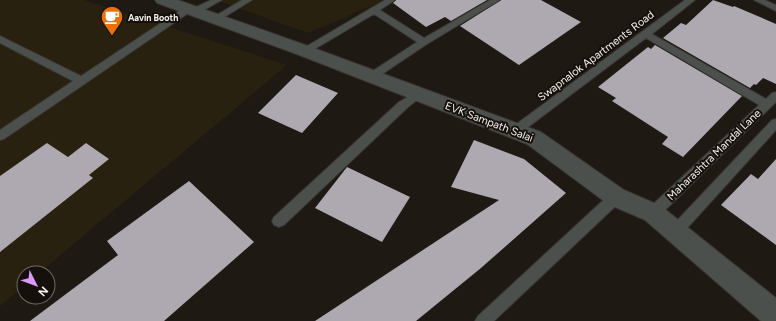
<svg xmlns="http://www.w3.org/2000/svg" width="776" height="321" font-family="Figtree,sans-serif">
	<style>
		.commercial { fill: #282110 }
		.building { fill: #aea8b0 }
		.lines { fill: none; stroke-linecap: round; stroke-linejoin: round }
		.service-casing { stroke: #39332e; stroke-width: 2 }
		.tertiary-casing { stroke: #39332e; stroke-width: 2 }
		.service { fill: #4c504d; fill-rule: evenodd }
		.tertiary { fill: #4c504d; fill-rule: evenodd }
		.labels { text-anchor: middle; dominant-baseline: central; stroke-width: 4; stroke-linejoin: round; paint-order: stroke }
		.far-poi-label { font-size: 9px; font-weight: bold; fill: #f5f1ed; stroke: #16100c; text-anchor: start }
		.street-label { font-size: 11px; fill: #f5f1ed; stroke: #16100c }
	</style>
	<rect width="100%" height="100%" fill="#1f1914"/>
	<!-- commercial -->
	<path class="commercial" d="M 0,0 L 84,0 L 287,65 L 39,273 L 24,273 L 24,286 L 0,306 Z
		M 216,0 L 385,0 L 308,33 Z"/>
	<!-- building -->
	<path class="building" d="M 396,0 L 487,0 L 451,21 L 445,17 L 426,27 L 393,3 Z
		M 501,0 L 541,0 L 581,22 L 519,65 L 460,26 Z
		M 713,0 L 733,7 L 734,6 L 776,24 L 776,84 L 763,78 L 756,85 L 754,84 L 750,88 L 663,38 L 681,23 L 686,25 Z
		M 655,45 L 742,96 L 683,157 L 662,144 L 668,137 L 612,101 L 616,98 L 598,87 L 648,47 L 651,49 Z
		M 296,75 L 338,93 L 302,133 L 258,113 Z
		M 474,140 L 524,159 L 566,193 L 481,268 L 416,321 L 315,321 L 499,200 L 451,187 Z
		M 47,143 L 68,157 L 86,143 L 109,159 L 89,175 L 93,178 L 0,252 L 0,176 Z
		M 776,159 L 776,245 L 721,205 L 751,174 L 758,179 Z
		M 347,167 L 410,197 L 382,242 L 315,208 Z
		M 189,181 L 254,242 L 164,321 L 30,321 L 118,255 L 107,241 Z"/>
	<g class="lines">
		<!-- service casing -->
		<g class="service-casing">
			<path id="service" d="M 211,0 L 222,0 L 197,14 L 194,15 L 190,12 L 4,139 L 0,140 L 0,130 L 73,81 L 0,43 L 0,36 L 81,76 L 185,7 L 191,7 L 192,9 Z
				M 242,0 L 252,0 L 218,21 L 212,21 L 210,19 Z
				M 385,0 L 395,0 L 380,10 L 424,38 L 490,0 L 500,0 L 427,44 L 372,81 L 368,80 L 367,77 L 368,74 L 417,42 L 374,14 L 308,53 L 305,54 L 300,51 L 302,49 Z
				M 685,0 L 695,0 L 652,34 L 766,99 L 772,93 L 776,92 L 776,102 L 658,217 L 653,219 L 648,217 L 646,213 L 648,209 L 759,105 L 646,38 L 519,134 L 515,135 L 511,134 L 509,131 L 511,128 Z
				M 754,0 L 765,0 L 776,5 L 776,11 Z
				M 418,91 L 422,92 L 423,95 L 407,108 L 284,225 L 279,227 L 274,225 L 272,221 L 274,217 L 399,102 Z
				M 776,119 L 776,130 L 680,236 L 675,238 L 670,236 L 668,232 L 670,228 L 772,120 Z
				M 616,192 L 621,193 L 622,197 L 621,201 L 494,321 L 475,321 L 478,316 L 611,193 Z"/>
		</g>
		<!-- tertiary casing -->
		<g class="tertiary-casing">
			<path id="tertiary" d="M 155,0 L 178,0 L 311,47 L 541,132 L 624,190 L 661,206 L 776,298 L 776,321 L 761,321 L 645,220 L 608,204 L 527,144 L 299,55 L 157,3 Z"/>
		</g>
		<!-- service -->
		<use href="#service" class="service"/>
		<!-- tertiary -->
		<use href="#tertiary" class="tertiary"/>
	</g>
	<!-- icons -->
	<defs>
		<g id="cafe-pin" transform="scale(1.15)"><path d="M0 17L-7.5 6A9.5 9.5 0 1 1 7.5 6Z" fill="#e8710a" stroke="#16100c"/><path d="M-5.5-4.5H6V0H3Q3 3.5 0 3.5H-2.5Q-5.5 3.5-5.5 0ZM3-3.2v2h1.7v-2ZM-6 4.5H4V6H-6Z" fill="#fff"/></g>
	</defs>
	<g fill-rule="evenodd">
		<use href="#cafe-pin" x="112" y="17"/>
	</g>
	<g class="labels">
		<!-- far-poi labels -->
		<g class="far-poi-label">
			<text x="128" y="17">Aavin Booth</text>
		</g>
		<!-- street labels -->
		<g class="street-label">
			<text transform="translate(596 56) rotate(-37)">Swapnalok Apartments Road</text>
			<text transform="translate(489 122) rotate(21)">EVK Sampath Salai</text>
			<text transform="translate(714 155) rotate(-44)">Maharashtra Mandal Lane</text>
		</g>
	</g>
	<!-- north arrow -->
	<g transform="translate(36 285) rotate(132)"><circle r="19" fill="#16100c" stroke="#6f6a66"/>
	<path d="M0-3L7 15L0 10L-7 15Z" fill="#da9af6"/>
	<text y="-6" font-size="11" font-weight="bold" text-anchor="middle" fill="#f5f1ed">N</text>
	</g>
</svg>
